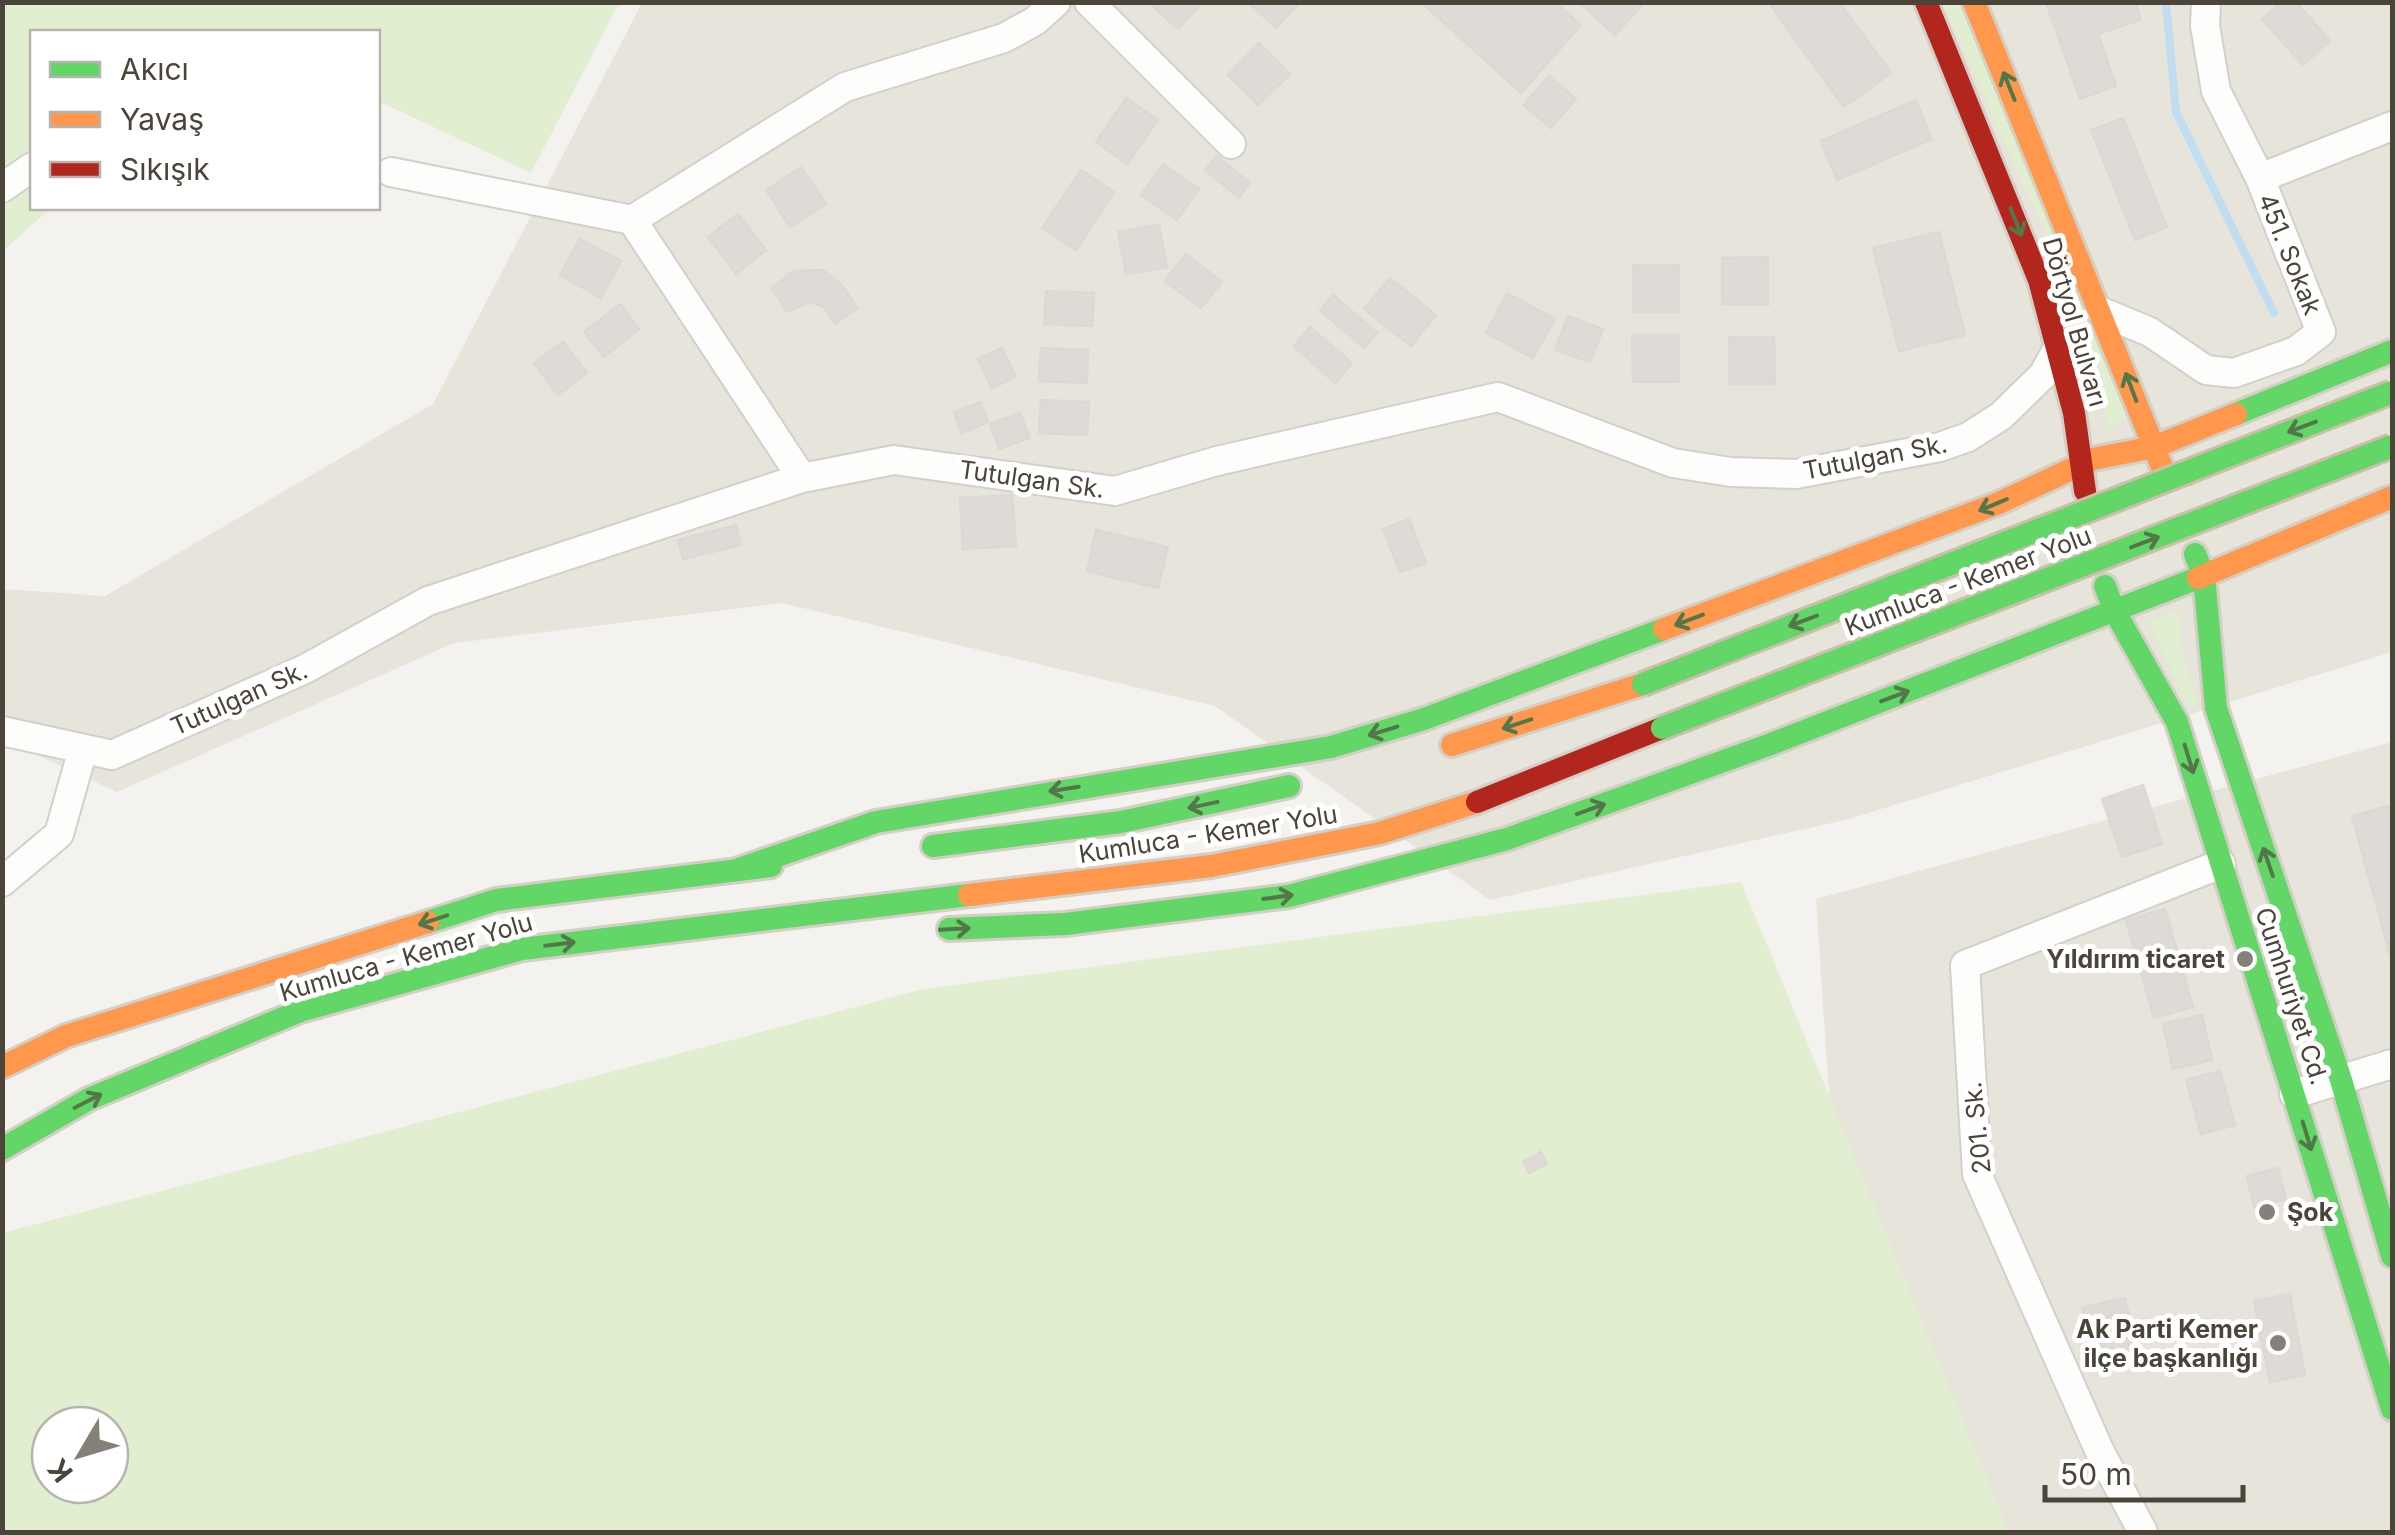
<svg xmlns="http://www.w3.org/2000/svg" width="2395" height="1535" font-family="Inter,sans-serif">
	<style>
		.residential { fill: #e7e4dc }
		.green { fill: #e1eecf; fill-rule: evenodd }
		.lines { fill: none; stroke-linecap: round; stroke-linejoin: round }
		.stream { stroke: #c0ddf1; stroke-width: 8 }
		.building { fill: #dedbd6; stroke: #dcd9d4; stroke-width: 2.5 }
		.street-casing { stroke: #d2d0cb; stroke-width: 32 }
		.fast-casing { stroke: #d3cfc5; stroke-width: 28 }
		.slow-casing { stroke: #d3cfc5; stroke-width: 28 }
		.jam-casing { stroke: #d3cfc5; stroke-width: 28 }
		.street { stroke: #fdfdfc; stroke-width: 28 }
		.fast { stroke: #63d668; stroke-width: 22 }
		.slow { stroke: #ff974d; stroke-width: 22 }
		.jam { stroke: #b3261e; stroke-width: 22 }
		.fast-bridge-casing { stroke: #ccbfa9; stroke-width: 28; stroke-linecap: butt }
		.fast-bridge { stroke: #63d668; stroke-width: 22 }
		.oneway { stroke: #537749 }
		.poi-dot { fill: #868178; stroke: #fff; stroke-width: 4 }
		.labels { text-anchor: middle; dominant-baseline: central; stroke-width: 10; stroke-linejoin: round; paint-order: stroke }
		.street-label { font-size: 25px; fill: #4b4439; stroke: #fff }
		.poi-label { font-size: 25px; font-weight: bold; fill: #4b4439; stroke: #fff; text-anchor: end }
	</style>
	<rect width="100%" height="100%" fill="#f4f2ee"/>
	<!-- residential -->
	<path class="residential" d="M 642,3 L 2392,3 L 2392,652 L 1849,819 L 1490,900 L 1215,706 L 782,603 L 454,643 L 117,792 L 3,739 L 3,589 L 105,596 L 433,404 Z
		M 2392,742 L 2392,1532 L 1858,1532 L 1816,899 Z"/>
	<!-- green -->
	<path class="green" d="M 3,3 L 619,3 L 531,173 L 378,101 L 378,32 L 32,32 L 32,208 L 51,208 L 3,251 Z
		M 1943,3 L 1962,3 L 2128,417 L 2108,429 L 2098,363 L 2033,202 L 2028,197 Z
		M 2178,611 L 2181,646 L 2198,704 L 2188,708 L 2148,621 Z
		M 1741,882 L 2009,1532 L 3,1532 L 3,1233 L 923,989 ZM 50,1425 L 110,1425 L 110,1485 L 50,1485 Z"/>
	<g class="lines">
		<!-- stream -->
		<path class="stream" d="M 2166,2 L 2176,112 L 2274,313"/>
	</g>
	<!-- building -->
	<path class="building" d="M 1198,2 L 1200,5 L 1178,29 L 1149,3 Z
		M 1248,2 L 1300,2 L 1276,28 Z
		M 1421,2 L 1555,2 L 1581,25 L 1521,93 Z
		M 1579,2 L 1639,2 L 1642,5 L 1615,35 Z
		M 1768,2 L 1839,2 L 1891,73 L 1844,107 Z
		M 2046,2 L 2136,2 L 2140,20 L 2098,34 L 2116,86 L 2080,99 Z
		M 2281,2 L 2296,2 L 2330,41 L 2303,65 L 2262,19 Z
		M 1259,43 L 1290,74 L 1258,105 L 1228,75 Z
		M 1549,76 L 1576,99 L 1551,128 L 1524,105 Z
		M 1126,98 L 1158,120 L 1127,164 L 1096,142 Z
		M 1916,100 L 1932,139 L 1837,180 L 1821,141 Z
		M 2123,118 L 2167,227 L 2135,240 L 2091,130 Z
		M 1217,156 L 1250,183 L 1239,198 L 1205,170 Z
		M 1163,164 L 1199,189 L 1177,220 L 1141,195 Z
		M 801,167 L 826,204 L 790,227 L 766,190 Z
		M 1081,170 L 1114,192 L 1076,250 L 1042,228 Z
		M 738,214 L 766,250 L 736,274 L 708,237 Z
		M 1159,225 L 1167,267 L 1126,274 L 1118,232 Z
		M 1939,232 L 1965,335 L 1899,351 L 1873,248 Z
		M 580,239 L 621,261 L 601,298 L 560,275 Z
		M 1186,254 L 1222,282 L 1201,308 L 1165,281 Z
		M 1768,257 L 1768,305 L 1722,304 L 1722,258 Z
		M 1633,265 L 1679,265 L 1679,312 L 1633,312 Z
		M 823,270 L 842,285 L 857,308 L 835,324 L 824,307 L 810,302 L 787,312 L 772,288 L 793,271 Z
		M 1390,278 L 1436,315 L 1411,346 L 1364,309 Z
		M 1046,291 L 1094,293 L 1092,326 L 1044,324 Z
		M 1507,293 L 1555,319 L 1533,358 L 1486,333 Z
		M 1333,295 L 1377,333 L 1364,348 L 1320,310 Z
		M 620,304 L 639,329 L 604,357 L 584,332 Z
		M 1568,316 L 1603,329 L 1590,362 L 1555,350 Z
		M 1310,327 L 1352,363 L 1335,383 L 1294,346 Z
		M 1632,335 L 1679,335 L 1679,382 L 1633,382 Z
		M 1729,337 L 1774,337 L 1775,384 L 1729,384 Z
		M 563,342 L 587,373 L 558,395 L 534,363 Z
		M 1002,348 L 1016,377 L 992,388 L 978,359 Z
		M 1041,348 L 1088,350 L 1087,383 L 1039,381 Z
		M 1041,400 L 1089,402 L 1087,435 L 1039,433 Z
		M 980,402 L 988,422 L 962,433 L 954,412 Z
		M 1020,413 L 1030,438 L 999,449 L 990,424 Z
		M 1012,495 L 1016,546 L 963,549 L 960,498 Z
		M 1409,519 L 1426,563 L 1400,572 L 1383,529 Z
		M 736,525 L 741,545 L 683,559 L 678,540 Z
		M 1096,530 L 1168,547 L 1158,588 L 1087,571 Z
		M 2143,785 L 2162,844 L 2122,857 L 2102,799 Z
		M 2392,805 L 2392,962 L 2352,816 Z
		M 2165,909 L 2193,1007 L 2154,1018 L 2126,920 Z
		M 2202,1015 L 2212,1060 L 2173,1069 L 2163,1024 Z
		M 2220,1071 L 2235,1125 L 2201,1134 L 2186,1080 Z
		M 1541,1152 L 1547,1164 L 1529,1173 L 1523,1162 Z
		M 2278,1168 L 2286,1199 L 2254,1207 L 2247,1176 Z
		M 2290,1294 L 2305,1375 L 2270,1382 L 2254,1301 Z
		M 2125,1298 L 2140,1361 L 2098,1371 L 2082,1308 Z"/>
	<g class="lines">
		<!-- street casing -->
		<g class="street-casing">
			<path id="street" d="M 1089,2 L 1231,144
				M 391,172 L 632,220 L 845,87 L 1004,38 L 1035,21 L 1056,2
				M 2260,178 L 2392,126
				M 2,188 L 32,167
				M 632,220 L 802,478
				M 2102,312 L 2150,332 L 2206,370 L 2234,373 L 2296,351 L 2321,332 L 2260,178 L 2216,91 L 2205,26 L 2206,2
				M 2,731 L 112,755 L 305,669 L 428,601 L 802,478 L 894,460 L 1115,491 L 1217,461 L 1498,397 L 1673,463 L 1731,472 L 1796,474 L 1940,447 L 1968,437 L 2001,416 L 2043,375 L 2057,350
				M 2,882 L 59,834 L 83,749
				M 2294,1094 L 2392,1064
				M 2143,1532 L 2100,1452 L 1977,1174 L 1965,965 L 2221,864"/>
		</g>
		<!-- fast casing -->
		<g class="fast-casing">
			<path id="fast" d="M 2236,414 L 2392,351
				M 2195,554 L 2204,576 L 2216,708 L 2341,1080 L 2392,1256
				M 2105,586 L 2114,610 L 2177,722 L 2392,1409
				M 933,846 L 1121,822 L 1289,786
				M 736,870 L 876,822 L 1331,747 L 1424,719 L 1664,629
				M 428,922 L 496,900 L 771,866
				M 949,929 L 1065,924 L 1289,896 L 1507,839 L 1771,744 L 2198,578
				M 2,1149 L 89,1099 L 300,1011 L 522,949 L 969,895"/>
		</g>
		<!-- slow casing -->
		<g class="slow-casing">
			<path id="slow" d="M 1974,2 L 2164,472
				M 2198,578 L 2392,497
				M 1664,629 L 1999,503 L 2093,459 L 2154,447 L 2236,414
				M 1452,745 L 1643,684
				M 969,895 L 1211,866 L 1380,833 L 1477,802
				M 2,1067 L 66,1036 L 428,922"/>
		</g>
		<!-- jam casing -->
		<g class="jam-casing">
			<path id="jam" d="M 1926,2 L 2039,280 L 2074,413 L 2085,491
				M 1477,802 L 1662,728"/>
		</g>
		<!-- street -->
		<use href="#street" class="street"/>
		<!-- fast -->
		<use href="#fast" class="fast"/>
		<!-- slow -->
		<use href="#slow" class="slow"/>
		<!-- jam -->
		<use href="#jam" class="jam"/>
		<!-- fast-bridge casing -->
		<g class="fast-bridge-casing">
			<path id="fast-bridge" d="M 1643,684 L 2392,392
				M 1662,728 L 2392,446"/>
		</g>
		<!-- fast-bridge -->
		<use href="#fast-bridge" class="fast-bridge"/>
	</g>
	<!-- one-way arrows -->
	<defs><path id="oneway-shaft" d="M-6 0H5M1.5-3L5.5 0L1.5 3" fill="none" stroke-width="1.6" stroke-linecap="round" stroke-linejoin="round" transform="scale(2.5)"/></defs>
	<g class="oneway">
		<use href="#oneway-shaft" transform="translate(2009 86) rotate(-112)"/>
		<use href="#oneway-shaft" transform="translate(2016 222) rotate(68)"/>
		<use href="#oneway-shaft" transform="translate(2131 387) rotate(-111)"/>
		<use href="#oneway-shaft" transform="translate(2302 427) rotate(159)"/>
		<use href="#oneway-shaft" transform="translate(1993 505) rotate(157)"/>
		<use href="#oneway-shaft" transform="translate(2145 542) rotate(-21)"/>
		<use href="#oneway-shaft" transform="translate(1689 620) rotate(159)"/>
		<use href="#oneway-shaft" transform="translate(1803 621) rotate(159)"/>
		<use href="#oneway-shaft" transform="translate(1895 696) rotate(-21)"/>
		<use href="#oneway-shaft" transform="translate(1517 724) rotate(162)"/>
		<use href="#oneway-shaft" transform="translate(1383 731) rotate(163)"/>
		<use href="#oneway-shaft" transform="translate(2189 759) rotate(73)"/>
		<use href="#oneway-shaft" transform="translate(1064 789) rotate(171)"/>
		<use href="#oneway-shaft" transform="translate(1203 805) rotate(168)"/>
		<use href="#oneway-shaft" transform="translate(1591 809) rotate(-20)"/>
		<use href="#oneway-shaft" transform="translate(2268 862) rotate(-109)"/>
		<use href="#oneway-shaft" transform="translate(1278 897) rotate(-8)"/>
		<use href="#oneway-shaft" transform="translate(433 920) rotate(162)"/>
		<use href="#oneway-shaft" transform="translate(955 929) rotate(-3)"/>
		<use href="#oneway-shaft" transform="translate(560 944) rotate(-7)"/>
		<use href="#oneway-shaft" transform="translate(88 1101) rotate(-27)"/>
		<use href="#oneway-shaft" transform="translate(2307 1136) rotate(73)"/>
	</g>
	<!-- markers -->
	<g class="poi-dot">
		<circle cx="2245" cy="959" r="10"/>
		<circle cx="2267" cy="1212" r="10"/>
		<circle cx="2278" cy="1343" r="10"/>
	</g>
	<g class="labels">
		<!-- street labels -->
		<g class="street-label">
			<text transform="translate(2290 254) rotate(68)">451. Sokak</text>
			<text transform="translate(2075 322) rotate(74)">Dörtyol Bulvarı</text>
			<text transform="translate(1875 457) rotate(-11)">Tutulgan Sk.</text>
			<text transform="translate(1032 479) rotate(8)">Tutulgan Sk.</text>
			<text transform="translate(1968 581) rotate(-21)">Kumluca - Kemer Yolu</text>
			<text transform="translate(239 698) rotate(-24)">Tutulgan Sk.</text>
			<text transform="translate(1208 834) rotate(-9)">Kumluca - Kemer Yolu</text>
			<text transform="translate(406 957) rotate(-16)">Kumluca - Kemer Yolu</text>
			<text transform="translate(2292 996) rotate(72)">Cumhuriyet Cd.</text>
			<text transform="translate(1977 1128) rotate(-96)">201. Sk.</text>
		</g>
		<!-- poi labels -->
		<g class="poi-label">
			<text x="2225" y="959">Yıldırım ticaret</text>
			<text x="2287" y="1212" text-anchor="start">Şok</text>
			<text x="2258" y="1329">Ak Parti Kemer<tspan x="2258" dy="29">ilçe başkanlığı</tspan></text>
		</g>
	</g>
	<!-- border -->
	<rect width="2395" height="1535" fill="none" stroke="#4b4439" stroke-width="10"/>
	<!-- legend -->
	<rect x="30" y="30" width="350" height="180" fill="#ffffff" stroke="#b7b4b0" stroke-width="2.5"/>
	<rect x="50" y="62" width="50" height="15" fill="#63d668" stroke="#b7b4b0" stroke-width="2.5"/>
	<text x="120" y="80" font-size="30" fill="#4b4439">Akıcı</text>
	<rect x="50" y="112" width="50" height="15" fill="#ff974d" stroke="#b7b4b0" stroke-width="2.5"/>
	<text x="120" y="130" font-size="30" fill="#4b4439">Yavaş</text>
	<rect x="50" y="162" width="50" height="15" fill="#b3261e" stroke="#b7b4b0" stroke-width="2.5"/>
	<text x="120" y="180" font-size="30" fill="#4b4439">Sıkışık</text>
	<!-- north arrow -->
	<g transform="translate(80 1455) rotate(232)"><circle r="48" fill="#ffffff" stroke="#b7b4b0" stroke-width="2.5"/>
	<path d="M0-8L18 38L0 25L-18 38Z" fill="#868178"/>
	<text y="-15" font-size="28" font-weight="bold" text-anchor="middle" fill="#4b4439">K</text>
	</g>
	<!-- scale -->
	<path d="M2045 1485v15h198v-15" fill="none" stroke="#4b4439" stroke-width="5"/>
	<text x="2060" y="1485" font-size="30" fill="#4b4439" stroke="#ffffff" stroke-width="8" paint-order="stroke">50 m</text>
</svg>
